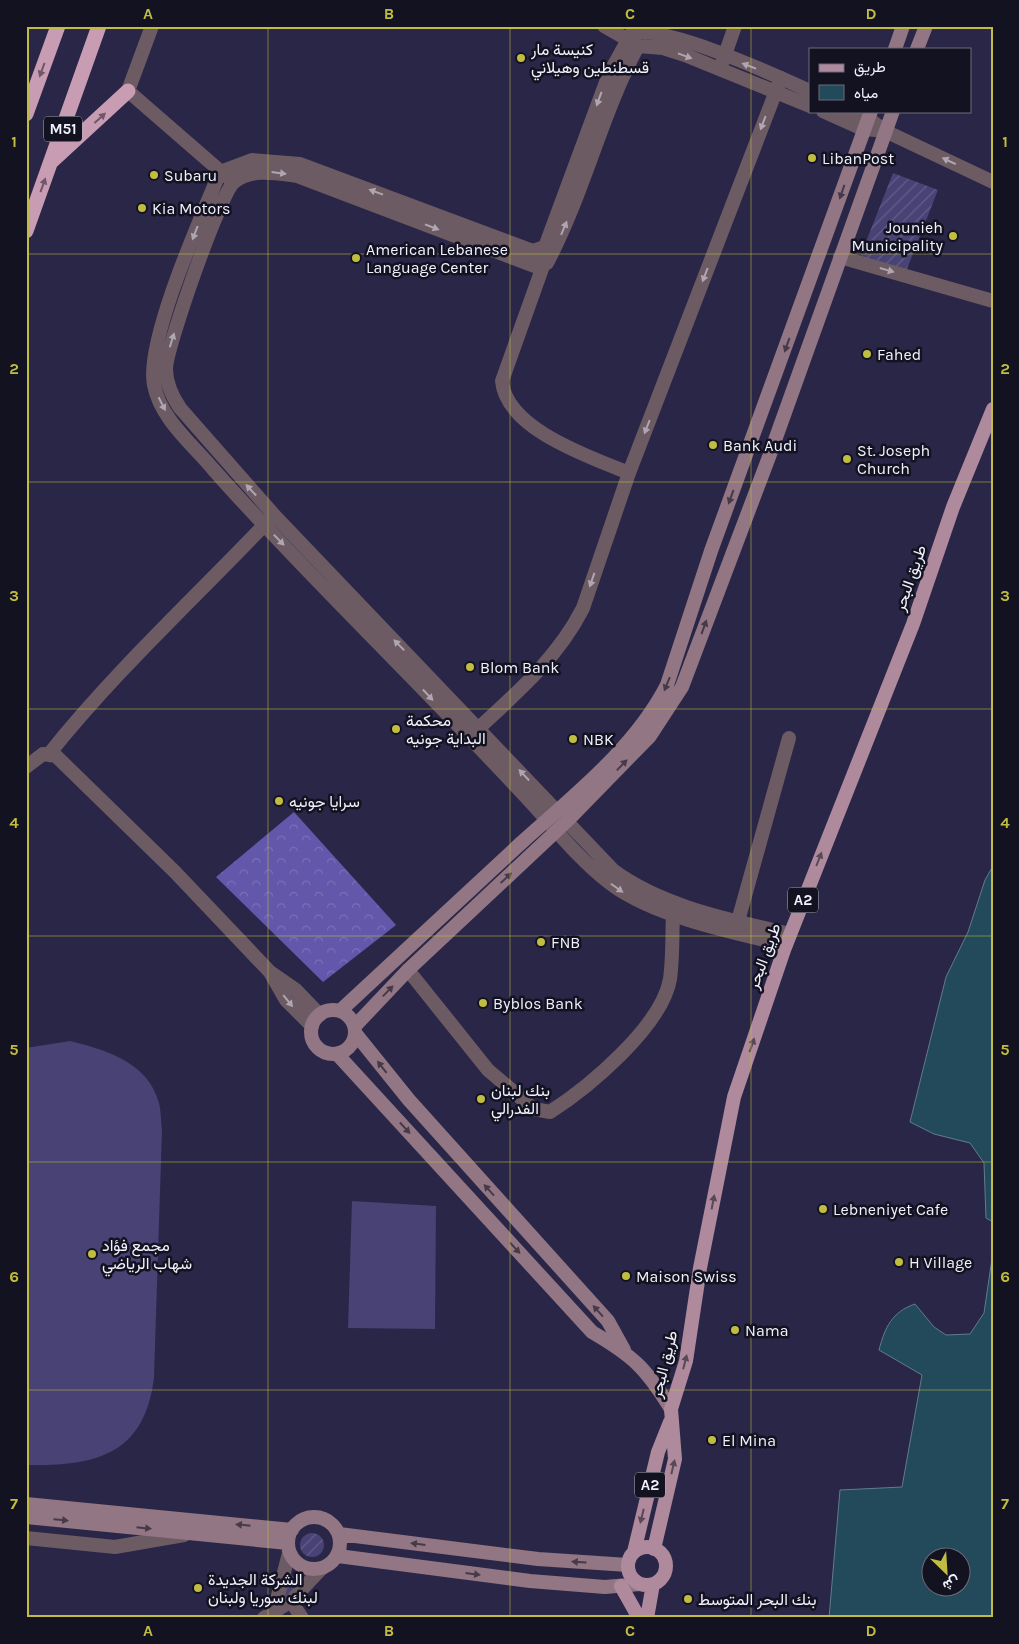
<svg xmlns="http://www.w3.org/2000/svg" width="1019" height="1644" font-family="Karla,Vazirmatn,sans-serif">
	<style>
		.grass { fill: #484275 }
		.forest { fill: url(#forest-crowns) }
		.garden { fill: url(#garden-furrows) }
		.water { fill: #234a5a; stroke: #617c8b; fill-rule: evenodd }
		.lines { fill: none; stroke-linecap: round; stroke-linejoin: round }
		.minor { stroke: #6d5b64; stroke-width: 14 }
		.tertiary { stroke: #6d5b64; stroke-width: 14 }
		.secondary { stroke: #927684; stroke-width: 14 }
		.primary { stroke: #ae8a9c; stroke-width: 14 }
		.motorway { stroke: #c89cb2; stroke-width: 15 }
		.oneway { fill: #afa6b1 }
		.oneway2 { fill: #6e5769 }
		.oneway3 { fill: #463a48 }
		.oneway4 { fill: #594858 }
		.grid { fill: none; stroke: #c1bd40; stroke-width: 1; stroke-opacity: 0.55 }
		.poi-dot { fill: #c1bd40; stroke: #131220; stroke-width: 2 }
		.labels { text-anchor: middle; dominant-baseline: central; stroke-width: 5; stroke-linejoin: round; paint-order: stroke }
		.shield { fill: #131220; stroke: #aeaebb; stroke-width: 1 }
		.shield-label { font-size: 15px; font-weight: bold; fill: #f1f1fe }
		.poi-label { font-size: 16px; fill: #f1f1fe; stroke: #131220; text-anchor: start }
		.street-label { font-size: 16px; fill: #f1f1fe; stroke: #131220 }
		.neatline { fill: none; stroke: #c1bd40; stroke-width: 2 }
		.grid-label { font-size: 16px; text-anchor: middle; font-weight: bold; fill: #c1bd40 }
	</style>
	<defs>
		<pattern id="forest-crowns" width="20" height="18" patternUnits="userSpaceOnUse" patternTransform="scale(1.25)"><rect width="20" height="18" fill="#6357ab"/><path d="M2 6a3 3 0 1 1 6 0M12 15a3 3 0 1 1 6 0" fill="none" stroke="#7a70b8"/></pattern>
		<pattern id="garden-furrows" width="10" height="10" patternUnits="userSpaceOnUse" patternTransform="scale(1.25)"><rect width="10" height="10" fill="#484275"/><path d="M-1 1l2-2M0 10L10 0M9 11l2-2" fill="none" stroke="#635e8a"/></pattern>
	</defs>
	<rect width="100%" height="100%" fill="#2a2647"/>
	<!-- grass -->
	<path class="grass" d="M 70,1041 C 106,1050 148,1062 159,1103 C 161,1111 161,1122 162,1130 L 154,1378 C 144,1456 95,1466 26,1465 L 26,1048 Z
		M 352,1201 L 436,1206 L 435,1329 L 348,1328 Z"/>
	<!-- forest -->
	<path class="forest" d="M 294,812 L 396,925 L 323,982 L 216,877 Z"/>
	<!-- garden -->
	<path class="garden" d="M 893,173 L 938,190 L 905,274 L 860,257 Z
		M300 1545a12 12 0 1 1 24 0a12 12 0 1 1-24 0Z
		M 289,1574 L 302,1581 L 280,1604 Z"/>
	<!-- water -->
	<path class="water" d="M 993,866 L 993,1222 L 986,1218 L 984,1163 L 970,1143 L 934,1134 L 910,1122 L 946,977 L 968,932 L 985,880 Z
		M 993,1252 L 993,1618 L 829,1618 L 840,1490 L 902,1487 L 922,1375 L 879,1350 C 885,1327 892,1312 915,1304 L 934,1327 L 946,1335 L 970,1334 L 984,1313 ZM 932,1556 L 962,1556 L 962,1586 L 932,1586 Z"/>
	<g class="lines">
		<!-- minor -->
		<path class="minor" d="M 604,26 L 637,45
			M 720,69 L 735,26
			M 539,250 L 543,266 L 502,381 C 506,429 590,457 629,473
			M 840,257 L 993,301
			M 469,737 C 511,698 557,660 583,608 L 629,473 L 781,78
			M 49,754 C 117,669 197,596 272,517
			M 738,921 L 789,738
			M 408,970 L 488,1070 L 534,1109 L 550,1112 C 589,1087 662,1026 670,979 C 673,958 672,935 673,914
			M 26,1538 L 115,1547 L 184,1535
			M 291,1601 L 302,1618"/>
		<!-- tertiary -->
		<path class="tertiary" d="M 152,26 L 128,91 L 227,177
			M 823,111 L 863,129 L 876,130
			M 853,111 L 868,118 L 885,131 L 993,182
			M 26,767 L 43,754 L 56,756 L 175,872 L 270,972 L 296,990 L 320,1015
			M 790,934 C 731,920 663,907 614,871 L 274,515 L 180,408 C 172,396 166,384 166,369 C 166,348 220,194 234,182 C 252,168 275,173 297,176 L 537,267 L 547,263 C 584,193 601,115 638,46 L 663,48 L 685,55 L 810,106
			M 786,945 C 734,933 653,916 611,884 C 586,865 566,842 545,818 C 521,791 496,765 470,738 C 385,648 295,562 213,469 C 192,444 160,418 154,385 C 145,342 202,215 220,172 L 252,160 L 300,164 L 533,251 L 545,247 L 609,74 L 631,34 C 662,23 777,76 810,91
			M 270,972 L 286,1000 L 312,1026
			M 274,1611 L 289,1553
			M 264,1618 L 291,1601 L 321,1569"/>
		<!-- secondary -->
		<path class="secondary" d="M 895,49 L 903,26
			M 917,49 L 926,26
			M311 1032a22 22 0 1 1 44 0a22 22 0 1 1-44 0Z
			M 340,1011 C 400,955 460,899 521,843 C 573,796 635,748 667,685 L 711,551 L 871,111
			M 355,1026 L 408,970 L 567,821 L 650,736 L 682,687 L 769,457 L 893,111
			M 355,1033 L 409,1100 L 608,1321 L 624,1350
			M 337,1054 L 592,1332 C 633,1356 646,1368 671,1409
			M 26,1504 L 292,1530
			M288 1543a26 26 0 1 1 52 0a26 26 0 1 1-52 0Z
			M 26,1517 L 288,1543
			M 339,1534 L 538,1559 L 628,1565
			M 338,1556 L 530,1581 L 605,1587 L 640,1584"/>
		<!-- primary -->
		<path class="primary" d="M628 1566a19 19 0 1 1 38 0a19 19 0 1 1-38 0Z
			M 654,1549 L 675,1459 L 671,1409 L 686,1361 L 700,1268 L 734,1097 L 784,950 L 913,624 L 953,507 L 993,409
			M 634,1552 L 658,1452 L 670,1422
			M 621,1586 L 639,1618
			M 647,1618 L 653,1584"/>
		<!-- motorway -->
		<path class="motorway" d="M 26,114 L 58,26
			M 52,161 L 128,91
			M 26,231 L 99,26"/>
	</g>
	<!-- one-way arrows -->
	<defs><path id="oneway-solid" d="M-6-.8H1V-3.2L6.5 0L1 3.2V.8H-6Z" transform="scale(1.25)"/></defs>
	<g class="oneway">
		<use href="#oneway-solid" transform="translate(685 56) rotate(20)"/>
		<use href="#oneway-solid" transform="translate(749 66) rotate(-159)"/>
		<use href="#oneway-solid" transform="translate(599 99) rotate(110)"/>
		<use href="#oneway-solid" transform="translate(763 123) rotate(111)"/>
		<use href="#oneway-solid" transform="translate(949 161) rotate(-155)"/>
		<use href="#oneway-solid" transform="translate(279 173) rotate(7)"/>
		<use href="#oneway-solid" transform="translate(376 192) rotate(-160)"/>
		<use href="#oneway-solid" transform="translate(432 227) rotate(21)"/>
		<use href="#oneway-solid" transform="translate(564 228) rotate(-67)"/>
		<use href="#oneway-solid" transform="translate(195 233) rotate(111)"/>
		<use href="#oneway-solid" transform="translate(887 270) rotate(16)"/>
		<use href="#oneway-solid" transform="translate(705 275) rotate(111)"/>
		<use href="#oneway-solid" transform="translate(172 340) rotate(-73)"/>
		<use href="#oneway-solid" transform="translate(162 404) rotate(63)"/>
		<use href="#oneway-solid" transform="translate(647 427) rotate(111)"/>
		<use href="#oneway-solid" transform="translate(251 490) rotate(-133)"/>
		<use href="#oneway-solid" transform="translate(279 540) rotate(46)"/>
		<use href="#oneway-solid" transform="translate(592 580) rotate(109)"/>
		<use href="#oneway-solid" transform="translate(399 645) rotate(-134)"/>
		<use href="#oneway-solid" transform="translate(428 695) rotate(47)"/>
		<use href="#oneway-solid" transform="translate(524 775) rotate(-133)"/>
		<use href="#oneway-solid" transform="translate(617 888) rotate(35)"/>
		<use href="#oneway-solid" transform="translate(288 1001) rotate(51)"/>
	</g>
	<g class="oneway2">
		<use href="#oneway-solid" transform="translate(42 70) rotate(110)"/>
		<use href="#oneway-solid" transform="translate(100 118) rotate(-42)"/>
		<use href="#oneway-solid" transform="translate(43 185) rotate(-70)"/>
	</g>
	<g class="oneway3">
		<use href="#oneway-solid" transform="translate(842 192) rotate(109)"/>
		<use href="#oneway-solid" transform="translate(787 345) rotate(110)"/>
		<use href="#oneway-solid" transform="translate(731 497) rotate(110)"/>
		<use href="#oneway-solid" transform="translate(704 627) rotate(-70)"/>
		<use href="#oneway-solid" transform="translate(667 684) rotate(112)"/>
		<use href="#oneway-solid" transform="translate(622 765) rotate(-46)"/>
		<use href="#oneway-solid" transform="translate(506 878) rotate(-43)"/>
		<use href="#oneway-solid" transform="translate(388 991) rotate(-46)"/>
		<use href="#oneway-solid" transform="translate(382 1067) rotate(-128)"/>
		<use href="#oneway-solid" transform="translate(405 1128) rotate(47)"/>
		<use href="#oneway-solid" transform="translate(489 1190) rotate(-132)"/>
		<use href="#oneway-solid" transform="translate(515 1248) rotate(47)"/>
		<use href="#oneway-solid" transform="translate(598 1311) rotate(-132)"/>
		<use href="#oneway-solid" transform="translate(61 1520) rotate(5)"/>
		<use href="#oneway-solid" transform="translate(243 1525) rotate(-174)"/>
		<use href="#oneway-solid" transform="translate(144 1528) rotate(6)"/>
		<use href="#oneway-solid" transform="translate(418 1544) rotate(-173)"/>
		<use href="#oneway-solid" transform="translate(579 1562) rotate(-176)"/>
		<use href="#oneway-solid" transform="translate(473 1574) rotate(7)"/>
	</g>
	<g class="oneway4">
		<use href="#oneway-solid" transform="translate(819 859) rotate(-69)"/>
		<use href="#oneway-solid" transform="translate(752 1045) rotate(-71)"/>
		<use href="#oneway-solid" transform="translate(713 1202) rotate(-79)"/>
		<use href="#oneway-solid" transform="translate(685 1362) rotate(-76)"/>
		<use href="#oneway-solid" transform="translate(673 1467) rotate(-77)"/>
		<use href="#oneway-solid" transform="translate(642 1516) rotate(104)"/>
	</g>
	<!-- grid -->
	<path class="grid" d="M 268,26 L 268,1618M 510,26 L 510,1618M 751,26 L 751,1618M 26,254 L 993,254M 26,482 L 993,482M 26,709 L 993,709M 26,936 L 993,936M 26,1162 L 993,1162M 26,1390 L 993,1390"/>
	<!-- markers -->
	<g class="poi-dot">
		<circle cx="521" cy="58" r="5"/>
		<circle cx="812" cy="158" r="5"/>
		<circle cx="154" cy="175" r="5"/>
		<circle cx="142" cy="208" r="5"/>
		<circle cx="953" cy="236" r="5"/>
		<circle cx="356" cy="258" r="5"/>
		<circle cx="867" cy="354" r="5"/>
		<circle cx="713" cy="445" r="5"/>
		<circle cx="847" cy="459" r="5"/>
		<circle cx="470" cy="667" r="5"/>
		<circle cx="396" cy="729" r="5"/>
		<circle cx="573" cy="739" r="5"/>
		<circle cx="279" cy="801" r="5"/>
		<circle cx="541" cy="942" r="5"/>
		<circle cx="483" cy="1003" r="5"/>
		<circle cx="481" cy="1099" r="5"/>
		<circle cx="823" cy="1209" r="5"/>
		<circle cx="92" cy="1254" r="5"/>
		<circle cx="899" cy="1262" r="5"/>
		<circle cx="626" cy="1276" r="5"/>
		<circle cx="735" cy="1330" r="5"/>
		<circle cx="712" cy="1440" r="5"/>
		<circle cx="198" cy="1588" r="5"/>
		<circle cx="688" cy="1599" r="5"/>
	</g>
	<g class="labels">
		<!-- shield labels -->
		<g class="shield">
			<rect x="44" y="116.5" width="38" height="25" rx="4"/>
			<rect x="788" y="887.5" width="30" height="25" rx="4"/>
			<rect x="635" y="1472.5" width="30" height="25" rx="4"/>
		</g>
		<g class="shield-label">
			<text x="63" y="129">M51</text>
			<text x="803" y="900">A2</text>
			<text x="650" y="1485">A2</text>
		</g>
		<!-- poi labels -->
		<g class="poi-label">
			<text x="531" y="49">كنيسة مار<tspan x="531" dy="18">قسطنطين وهيلاني</tspan></text>
			<text x="822" y="158">LibanPost</text>
			<text x="164" y="175">Subaru</text>
			<text x="152" y="208">Kia Motors</text>
			<text x="943" y="227" text-anchor="end">Jounieh<tspan x="943" dy="18">Municipality</tspan></text>
			<text x="366" y="249">American Lebanese<tspan x="366" dy="18">Language Center</tspan></text>
			<text x="877" y="354">Fahed</text>
			<text x="723" y="445">Bank Audi</text>
			<text x="857" y="450">St. Joseph<tspan x="857" dy="18">Church</tspan></text>
			<text x="480" y="667">Blom Bank</text>
			<text x="406" y="720">محكمة<tspan x="406" dy="18">البداية جونيه</tspan></text>
			<text x="583" y="739">NBK</text>
			<text x="289" y="801">سرايا جونيه</text>
			<text x="551" y="942">FNB</text>
			<text x="493" y="1003">Byblos Bank</text>
			<text x="491" y="1090">بنك لبنان<tspan x="491" dy="18">الفدرالي</tspan></text>
			<text x="833" y="1209">Lebneniyet Cafe</text>
			<text x="102" y="1245">مجمع فؤاد<tspan x="102" dy="18">شهاب الرياضي</tspan></text>
			<text x="909" y="1262">H Village</text>
			<text x="636" y="1276">Maison Swiss</text>
			<text x="745" y="1330">Nama</text>
			<text x="722" y="1440">El Mina</text>
			<text x="208" y="1579">الشركة الجديدة<tspan x="208" dy="18">لبنك سوريا ولبنان</tspan></text>
			<text x="698" y="1599">بنك البحر المتوسط</text>
		</g>
		<!-- street labels -->
		<g class="street-label">
			<text transform="translate(910 578) rotate(-71)">طريق البحر</text>
			<text transform="translate(764 956) rotate(-70)">طريق البحر</text>
			<text transform="translate(664 1364) rotate(-76)">طريق البحر</text>
		</g>
	</g>
	<!-- border -->
	<rect width="1019" height="1644" fill="none" stroke="#131220" stroke-width="55"/>
	<!-- legend -->
	<rect x="809" y="48" width="162" height="65" fill="#131220" stroke="#6c6b79"/>
	<rect x="819" y="64" width="25" height="8" fill="#ae8a9c" stroke="#6c6b79"/>
	<text x="854" y="72" font-size="15" fill="#f1f1fe">طريق</text>
	<rect x="819" y="85" width="25" height="15" fill="#234a5a" stroke="#6c6b79"/>
	<text x="854" y="98" font-size="15" fill="#f1f1fe">مياه</text>
	<!-- north arrow -->
	<g transform="translate(946 1572) rotate(155)"><circle r="24" fill="#131220" stroke="#6c6b79"/>
	<path d="M0-4L9 19L0 12L-9 19Z" fill="#c1bd40"/>
	<text y="-8" font-size="14" font-weight="bold" text-anchor="middle" fill="#f1f1fe">ش</text>
	</g>
	<rect x="28" y="28" width="964" height="1588" class="neatline"/>
	<g class="grid-label">
		<text x="148" y="19">A</text>
		<text x="389" y="19">B</text>
		<text x="630" y="19">C</text>
		<text x="871" y="19">D</text>
		<text x="14" y="147">1</text>
		<text x="1005" y="147">1</text>
		<text x="14" y="374">2</text>
		<text x="1005" y="374">2</text>
		<text x="14" y="601">3</text>
		<text x="1005" y="601">3</text>
		<text x="14" y="828">4</text>
		<text x="1005" y="828">4</text>
		<text x="14" y="1055">5</text>
		<text x="1005" y="1055">5</text>
		<text x="14" y="1282">6</text>
		<text x="1005" y="1282">6</text>
		<text x="14" y="1509">7</text>
		<text x="1005" y="1509">7</text>
		<text x="148" y="1636">A</text>
		<text x="389" y="1636">B</text>
		<text x="630" y="1636">C</text>
		<text x="871" y="1636">D</text>
	</g>
</svg>
